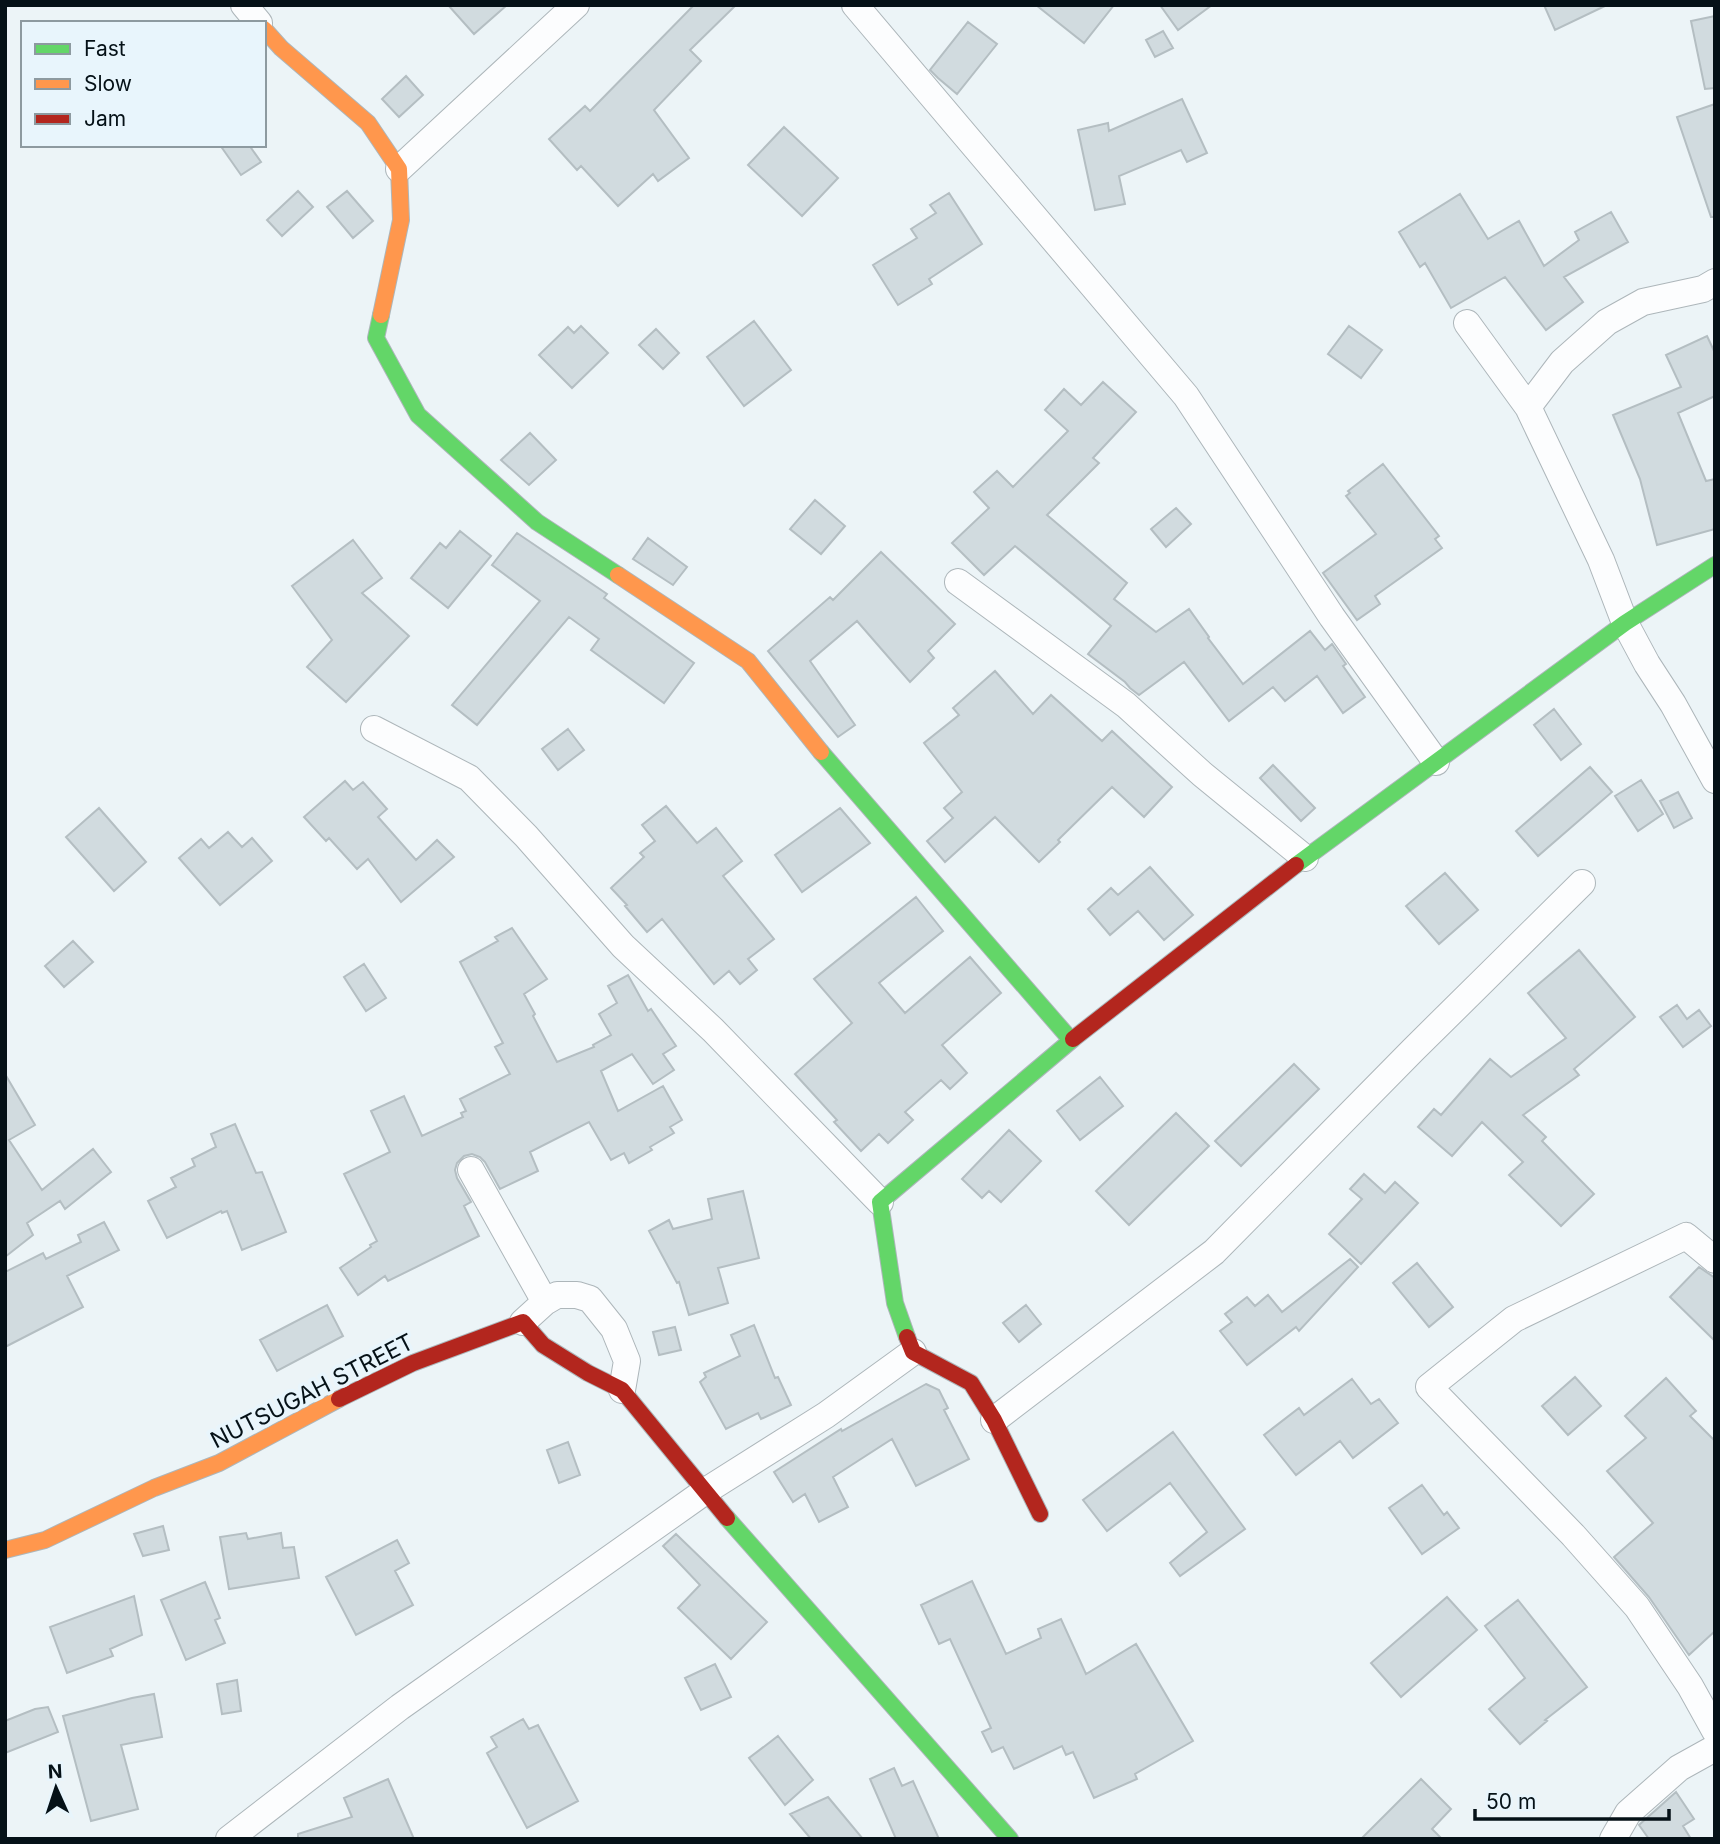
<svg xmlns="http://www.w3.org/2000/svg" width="1720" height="1844" font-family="Inter,sans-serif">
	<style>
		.building { fill: #d1dbdf; stroke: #b4bec2; stroke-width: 2 }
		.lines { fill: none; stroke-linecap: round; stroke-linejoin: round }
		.street-casing { stroke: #adb6ba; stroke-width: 28 }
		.fast-casing { stroke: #adb6ba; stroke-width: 18 }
		.slow-casing { stroke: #adb6ba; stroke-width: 18 }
		.jam-casing { stroke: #adb6ba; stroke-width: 18 }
		.street { stroke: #fcfdfe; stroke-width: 26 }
		.fast { stroke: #63d668; stroke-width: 16 }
		.slow { stroke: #ff974d; stroke-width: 16 }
		.jam { stroke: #b3261e; stroke-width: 16 }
		.labels { text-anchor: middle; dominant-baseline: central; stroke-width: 7; stroke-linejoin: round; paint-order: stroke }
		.street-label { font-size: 23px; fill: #051117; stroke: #e8f5fc }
	</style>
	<rect width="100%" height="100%" fill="#ecf4f7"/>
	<!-- building -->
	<path class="building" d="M 448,5 L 507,5 L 474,34 Z
		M 694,5 L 736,5 L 690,50 L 701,61 L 654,110 L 689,158 L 658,181 L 653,174 L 618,206 L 581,166 L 577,170 L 549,139 L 585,106 L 590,111 Z
		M 1036,5 L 1114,5 L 1084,43 Z
		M 1160,5 L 1212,5 L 1178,30 Z
		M 1544,5 L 1607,5 L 1555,30 Z
		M 1715,16 L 1715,88 L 1705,89 L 1691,21 Z
		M 968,22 L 997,44 L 957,94 L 938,78 L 930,70 Z
		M 1163,31 L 1173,48 L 1155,57 L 1146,40 Z
		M 406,76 L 423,95 L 399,117 L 382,99 Z
		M 1182,99 L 1207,153 L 1187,162 L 1181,150 L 1119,176 L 1125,204 L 1095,210 L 1078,130 L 1108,123 L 1109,131 Z
		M 1715,104 L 1715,217 L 1711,217 L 1677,117 Z
		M 784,127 L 838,178 L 802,216 L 748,165 Z
		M 220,145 L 249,145 L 261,162 L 241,175 Z
		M 298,191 L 313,207 L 282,236 L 267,220 Z
		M 347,191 L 373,221 L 353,238 L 327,207 Z
		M 949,193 L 982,244 L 929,279 L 932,284 L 898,305 L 873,265 L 917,238 L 911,229 L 936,213 L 930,205 Z
		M 1460,194 L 1488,239 L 1519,221 L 1544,266 L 1579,240 L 1575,232 L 1611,212 L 1628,242 L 1564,277 L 1583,302 L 1546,330 L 1505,277 L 1451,308 L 1425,263 L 1420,267 L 1399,232 Z
		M 754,321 L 791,370 L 744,406 L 707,357 Z
		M 581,326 L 608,353 L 572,388 L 539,355 L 568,327 L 574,333 Z
		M 1349,326 L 1382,350 L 1361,378 L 1328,354 Z
		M 656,329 L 679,353 L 663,369 L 639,345 Z
		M 1707,336 L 1715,353 L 1715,396 L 1678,413 L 1706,481 L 1715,479 L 1715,529 L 1657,545 L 1640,479 L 1613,415 L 1681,387 L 1666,355 Z
		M 1103,382 L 1136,412 L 1093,458 L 1099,463 L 1047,515 L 1127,583 L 1114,599 L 1156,632 L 1189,609 L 1209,637 L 1208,638 L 1243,684 L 1310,631 L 1325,650 L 1332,644 L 1346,664 L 1343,666 L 1365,697 L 1343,713 L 1317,676 L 1285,701 L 1273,687 L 1229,721 L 1184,662 L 1139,695 L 1130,688 L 1125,682 L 1088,654 L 1111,626 L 1015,546 L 984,575 L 952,543 L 989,508 L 974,492 L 997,471 L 1013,487 L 1068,431 L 1045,410 L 1064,389 L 1081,405 Z
		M 530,433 L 556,460 L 529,485 L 501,460 Z
		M 1383,464 L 1439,536 L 1435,539 L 1442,548 L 1375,596 L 1380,604 L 1357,620 L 1323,573 L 1376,534 L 1346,496 L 1350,493 L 1348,491 Z
		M 815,500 L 845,526 L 821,554 L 790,529 Z
		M 1176,508 L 1191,524 L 1166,547 L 1151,529 Z
		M 460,531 L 491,556 L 448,608 L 411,578 L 440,543 L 446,548 Z
		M 517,533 L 607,594 L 604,598 L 694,663 L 664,703 L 591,650 L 599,639 L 569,617 L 477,725 L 452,705 L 540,601 L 492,565 Z
		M 648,538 L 687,567 L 673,585 L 633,559 Z
		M 353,540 L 382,578 L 362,593 L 409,636 L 346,702 L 307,667 L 332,640 L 292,586 Z
		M 881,552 L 955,624 L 928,651 L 934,658 L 910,682 L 857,621 L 810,661 L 855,725 L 838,737 L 768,651 L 830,597 L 833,600 Z
		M 995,671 L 1033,714 L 1051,695 L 1102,741 L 1112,731 L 1172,787 L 1144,817 L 1112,787 L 1058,840 L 1060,842 L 1039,862 L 995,817 L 945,862 L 927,841 L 953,818 L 944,808 L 962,792 L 924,743 L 959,715 L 953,708 Z
		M 1554,709 L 1581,744 L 1561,760 L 1534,725 Z
		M 568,729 L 584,750 L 558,770 L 542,749 Z
		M 1273,765 L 1315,808 L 1301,821 L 1260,778 Z
		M 1590,767 L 1612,792 L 1538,856 L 1516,831 Z
		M 1641,780 L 1663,814 L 1638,831 L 1615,796 Z
		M 345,781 L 353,790 L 363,782 L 387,809 L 378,817 L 416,860 L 437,840 L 454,857 L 401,902 L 368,859 L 357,869 L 329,838 L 326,841 L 304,817 Z
		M 1678,792 L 1692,818 L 1674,828 L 1660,801 Z
		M 666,806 L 697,843 L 716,828 L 742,861 L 723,876 L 774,939 L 748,959 L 757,970 L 740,984 L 729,971 L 714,984 L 662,919 L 647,932 L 625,906 L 627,905 L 611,888 L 644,857 L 640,853 L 655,841 L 642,825 Z
		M 99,808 L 146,862 L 114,891 L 66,837 Z
		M 840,808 L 870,843 L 802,892 L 775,855 Z
		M 228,832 L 242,847 L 252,838 L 272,861 L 220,905 L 179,858 L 201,839 L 209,848 Z
		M 1150,867 L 1193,915 L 1164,940 L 1138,911 L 1110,935 L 1088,909 L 1111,888 L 1118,895 Z
		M 1445,873 L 1478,910 L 1439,944 L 1406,906 Z
		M 916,897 L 943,931 L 879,983 L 905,1013 L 970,957 L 1001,993 L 942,1045 L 967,1073 L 950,1089 L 941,1080 L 905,1112 L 913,1120 L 888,1143 L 879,1134 L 861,1151 L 834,1122 L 837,1120 L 795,1074 L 852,1023 L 814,979 Z
		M 512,928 L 547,979 L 524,994 L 535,1014 L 533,1016 L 557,1062 L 594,1047 L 593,1045 L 611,1035 L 599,1014 L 617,1003 L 608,986 L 628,975 L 648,1011 L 651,1009 L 676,1046 L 663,1054 L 674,1070 L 653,1084 L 632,1054 L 601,1071 L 618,1111 L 663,1086 L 682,1120 L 670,1127 L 674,1133 L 650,1147 L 652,1150 L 629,1163 L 624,1153 L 611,1160 L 589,1122 L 530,1152 L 538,1171 L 500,1189 L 485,1162 L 480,1157 L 472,1154 L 464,1156 L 457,1163 L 455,1170 L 457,1178 L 471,1202 L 464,1206 L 479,1236 L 388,1281 L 385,1276 L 358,1295 L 340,1268 L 371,1247 L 370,1245 L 377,1241 L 344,1174 L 390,1152 L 371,1111 L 404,1096 L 422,1136 L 463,1117 L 461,1113 L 466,1111 L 460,1099 L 510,1074 L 495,1047 L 503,1043 L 460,962 L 498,941 L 495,937 Z
		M 73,941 L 93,962 L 64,987 L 45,966 Z
		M 1579,950 L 1635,1017 L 1574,1069 L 1579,1075 L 1523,1115 L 1546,1137 L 1542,1141 L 1594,1194 L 1561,1226 L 1509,1175 L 1523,1162 L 1482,1122 L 1452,1156 L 1418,1127 L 1434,1109 L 1441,1115 L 1490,1059 L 1511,1077 L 1566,1038 L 1528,993 Z
		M 364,964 L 386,998 L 366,1011 L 344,977 Z
		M 1677,1005 L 1687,1019 L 1699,1010 L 1711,1026 L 1683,1047 L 1660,1017 Z
		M 1294,1064 L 1319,1089 L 1241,1166 L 1215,1141 Z
		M 5,1074 L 35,1125 L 9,1140 L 42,1190 L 93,1149 L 111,1172 L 65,1209 L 60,1201 L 27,1223 L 33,1235 L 5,1257 Z
		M 1100,1077 L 1123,1106 L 1080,1140 L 1057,1111 Z
		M 1176,1113 L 1209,1146 L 1129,1225 L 1096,1191 Z
		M 235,1124 L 256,1173 L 262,1172 L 286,1232 L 242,1250 L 227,1211 L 222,1213 L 221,1211 L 167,1238 L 148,1201 L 176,1187 L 171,1178 L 195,1166 L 192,1159 L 216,1147 L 211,1134 Z
		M 1009,1130 L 1041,1161 L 1001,1202 L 989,1191 L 982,1198 L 962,1179 Z
		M 1364,1174 L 1385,1193 L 1395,1182 L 1418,1203 L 1361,1264 L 1329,1234 L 1362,1199 L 1350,1189 Z
		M 743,1191 L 759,1258 L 718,1268 L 728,1303 L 689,1315 L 679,1282 L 677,1283 L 649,1231 L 669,1220 L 673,1229 L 712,1219 L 708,1199 Z
		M 104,1222 L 119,1250 L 67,1276 L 83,1307 L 5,1347 L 5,1272 L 43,1253 L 46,1259 L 81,1242 L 78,1235 Z
		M 1350,1259 L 1358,1267 L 1299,1331 L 1296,1327 L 1247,1365 L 1220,1331 L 1232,1322 L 1225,1314 L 1247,1297 L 1255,1306 L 1268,1295 L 1282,1312 Z
		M 1417,1263 L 1453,1307 L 1429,1327 L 1393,1283 Z
		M 1699,1267 L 1715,1278 L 1715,1341 L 1670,1297 Z
		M 327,1305 L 343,1336 L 277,1371 L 260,1340 Z
		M 1026,1305 L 1041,1324 L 1019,1342 L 1003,1323 Z
		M 754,1325 L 775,1378 L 778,1377 L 791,1405 L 761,1419 L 758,1413 L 726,1429 L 700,1382 L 706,1377 L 704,1373 L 740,1356 L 731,1335 Z
		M 675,1327 L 681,1350 L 659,1355 L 653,1332 Z
		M 1575,1377 L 1601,1406 L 1568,1435 L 1542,1406 Z
		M 1666,1378 L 1696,1411 L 1690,1416 L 1715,1441 L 1715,1631 L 1689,1655 L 1649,1597 L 1614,1557 L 1653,1523 L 1607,1471 L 1646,1438 L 1625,1416 Z
		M 1352,1379 L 1371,1404 L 1379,1399 L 1398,1423 L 1353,1458 L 1340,1441 L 1296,1475 L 1264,1435 L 1299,1408 L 1304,1415 Z
		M 926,1384 L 939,1390 L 948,1408 L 944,1410 L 969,1459 L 916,1486 L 892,1439 L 833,1477 L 848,1507 L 819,1522 L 805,1494 L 793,1502 L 774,1472 L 841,1429 L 842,1431 Z
		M 1173,1432 L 1245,1529 L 1180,1576 L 1170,1563 L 1207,1532 L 1170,1483 L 1107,1531 L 1083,1500 Z
		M 568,1442 L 580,1475 L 559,1483 L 547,1450 Z
		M 1422,1485 L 1444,1515 L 1447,1512 L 1459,1528 L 1422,1554 L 1389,1508 Z
		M 163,1526 L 169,1550 L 143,1556 L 134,1534 Z
		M 246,1533 L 248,1539 L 281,1533 L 283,1548 L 294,1547 L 299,1578 L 229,1589 L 220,1537 Z
		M 676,1534 L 767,1622 L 731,1659 L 678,1608 L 700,1585 L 663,1546 Z
		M 397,1540 L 409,1563 L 395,1571 L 413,1605 L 356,1635 L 326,1577 Z
		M 972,1581 L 1006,1654 L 1041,1638 L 1038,1629 L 1061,1619 L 1086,1674 L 1136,1644 L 1193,1741 L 1135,1774 L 1137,1779 L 1094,1798 L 1073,1752 L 1066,1755 L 1062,1746 L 1014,1769 L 1003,1747 L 992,1752 L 982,1732 L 991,1728 L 950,1639 L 939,1644 L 921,1605 Z
		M 205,1582 L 220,1618 L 215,1620 L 225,1643 L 186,1660 L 161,1600 Z
		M 134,1596 L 142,1635 L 110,1649 L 113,1656 L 67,1673 L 50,1627 Z
		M 1447,1597 L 1477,1630 L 1401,1697 L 1371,1663 Z
		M 1518,1600 L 1587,1687 L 1545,1720 L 1547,1721 L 1520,1744 L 1489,1709 L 1525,1678 L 1485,1626 Z
		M 715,1664 L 731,1697 L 701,1710 L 685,1678 Z
		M 237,1680 L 241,1711 L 222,1714 L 217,1684 Z
		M 154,1694 L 162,1737 L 121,1745 L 138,1809 L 91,1821 L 63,1716 L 132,1698 Z
		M 48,1707 L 58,1732 L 5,1753 L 5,1721 L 35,1709 Z
		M 523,1719 L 529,1729 L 538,1725 L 578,1801 L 527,1828 L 487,1753 L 497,1747 L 491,1737 Z
		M 778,1736 L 813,1780 L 785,1805 L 749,1758 Z
		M 894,1768 L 902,1786 L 913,1781 L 939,1839 L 896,1839 L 870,1779 Z
		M 388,1779 L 414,1839 L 298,1839 L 298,1834 L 352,1817 L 344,1798 Z
		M 1421,1779 L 1451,1809 L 1432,1829 L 1442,1839 L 1361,1839 Z
		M 1676,1792 L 1694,1819 L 1683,1826 L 1691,1839 L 1649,1839 L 1639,1825 Z
		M 828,1797 L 863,1839 L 811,1839 L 790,1814 Z"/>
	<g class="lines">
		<!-- street casing -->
		<g class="street-casing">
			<path id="street" d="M 244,5 L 259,23
				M 855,5 L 1186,396 L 1332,617 L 1436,762
				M 399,169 L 576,5
				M 1467,323 L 1528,407 L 1601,560 L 1625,623 L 1647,664 L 1673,704 L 1715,780
				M 1528,407 L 1562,362 L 1607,322 L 1643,302 L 1703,289 L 1715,282
				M 958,582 L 1126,705 L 1202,774 L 1305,858
				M 374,729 L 469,778 L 526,836 L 623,946 L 713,1030 L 880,1202
				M 471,1170 L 545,1302
				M 1715,1260 L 1686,1236 L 1514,1319 L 1429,1387 L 1573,1535 L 1637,1607 L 1690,1686 L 1715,1731
				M 523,1322 L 545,1302 L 557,1295 L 577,1295 L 590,1299 L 614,1329 L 627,1361 L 622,1390
				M 994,1420 L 1214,1252 L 1413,1050 L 1582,883
				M 229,1839 L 400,1707 L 704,1492 L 826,1415 L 913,1352
				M 1613,1839 L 1628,1813 L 1679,1768 L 1715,1748"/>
		</g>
		<!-- fast casing -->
		<g class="fast-casing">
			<path id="fast" d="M 381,315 L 376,338 L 418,415 L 537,522 L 618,575
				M 821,752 L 1071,1040
				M 1296,865 L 1625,623 L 1715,565
				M 907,1337 L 895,1303 L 880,1202 L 1073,1039
				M 727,1518 L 1010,1839"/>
		</g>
		<!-- slow casing -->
		<g class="slow-casing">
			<path id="slow" d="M 264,29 L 281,48 L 368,123 L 399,169 L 401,220 L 381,315
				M 618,575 L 748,661 L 821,752
				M 5,1550 L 45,1540 L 154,1488 L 219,1463 L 339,1399"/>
		</g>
		<!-- jam casing -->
		<g class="jam-casing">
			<path id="jam" d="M 1073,1039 L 1296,865
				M 907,1337 L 913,1352 L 971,1383 L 994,1420 L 1040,1514
				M 339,1399 L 413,1363 L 523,1322 L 543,1345 L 588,1373 L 622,1390 L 727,1518"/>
		</g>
		<!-- street -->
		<use href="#street" class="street"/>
		<!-- fast -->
		<use href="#fast" class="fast"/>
		<!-- slow -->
		<use href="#slow" class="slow"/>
		<!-- jam -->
		<use href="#jam" class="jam"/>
	</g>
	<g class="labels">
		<!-- street labels -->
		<g class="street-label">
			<text transform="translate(312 1391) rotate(-27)">NUTSUGAH STREET</text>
		</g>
	</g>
	<!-- border -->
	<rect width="1720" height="1844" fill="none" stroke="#051117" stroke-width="14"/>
	<!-- legend -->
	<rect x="21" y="21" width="245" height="126" fill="#e8f5fc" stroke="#8d9aa0" stroke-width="2"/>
	<rect x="35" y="44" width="35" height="10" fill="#63d668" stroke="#8d9aa0" stroke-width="2"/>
	<text x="84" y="56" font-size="21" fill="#051117">Fast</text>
	<rect x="35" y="79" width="35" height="10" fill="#ff974d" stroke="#8d9aa0" stroke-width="2"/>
	<text x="84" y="91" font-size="21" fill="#051117">Slow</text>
	<rect x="35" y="114" width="35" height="10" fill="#b3261e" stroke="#8d9aa0" stroke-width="2"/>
	<text x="84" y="126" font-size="21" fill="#051117">Jam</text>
	<!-- north arrow -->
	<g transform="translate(56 1788) rotate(357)" stroke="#e8f5fc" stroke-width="5" paint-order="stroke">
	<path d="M0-5L12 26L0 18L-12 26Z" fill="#051117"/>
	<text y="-10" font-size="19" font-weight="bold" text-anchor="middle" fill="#051117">N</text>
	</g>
	<!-- scale -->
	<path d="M1475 1809v10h194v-10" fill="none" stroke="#051117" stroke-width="3.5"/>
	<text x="1486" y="1809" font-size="21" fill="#051117" stroke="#e8f5fc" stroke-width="5" paint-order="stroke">50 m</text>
</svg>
